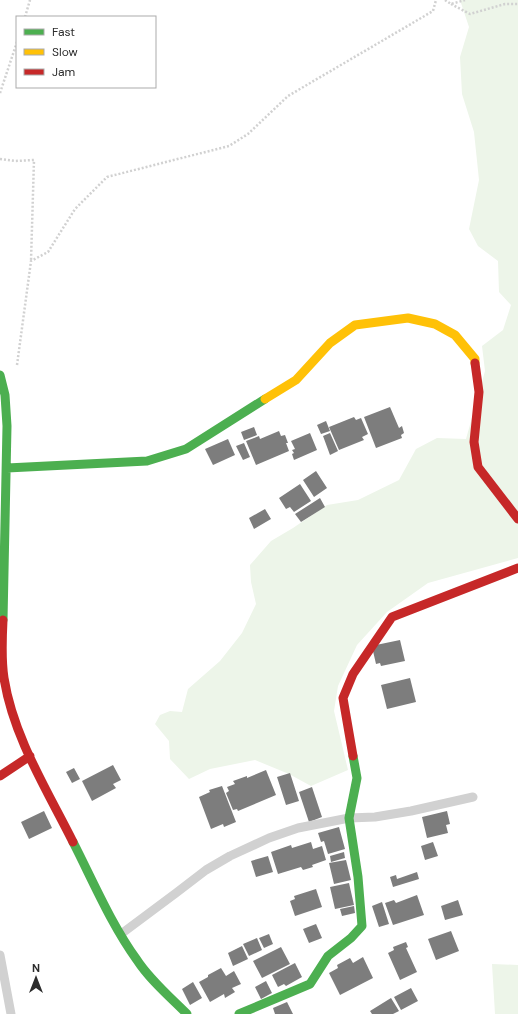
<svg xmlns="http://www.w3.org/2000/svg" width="518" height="1014" font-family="'DM Sans',sans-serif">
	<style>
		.green { fill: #edf5e9 }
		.building { fill: #7d7d7d }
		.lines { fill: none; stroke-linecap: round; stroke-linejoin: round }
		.path { stroke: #d1d1d1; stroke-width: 2.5; stroke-dasharray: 2 2; stroke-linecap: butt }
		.lane { stroke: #d1d1d1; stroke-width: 9 }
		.fast { stroke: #4caf50; stroke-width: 9 }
		.slow { stroke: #ffc107; stroke-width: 9 }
		.jam { stroke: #c62828; stroke-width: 9 }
	</style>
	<rect width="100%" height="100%" fill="#fff"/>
	<!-- green -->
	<path class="green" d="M 460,0 L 518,0 L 518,558 L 428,583 L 387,612 L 357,645 L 338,686 L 334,711 L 348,770 L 311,786 L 289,774 L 255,760 L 210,769 L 189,779 L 170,759 L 169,741 L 155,724 L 160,715 L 170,711 L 182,712 L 188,689 L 220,661 L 242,633 L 256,604 L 251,582 L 250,565 L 271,541 L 293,528 L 327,505 L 358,500 L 399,480 L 416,449 L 437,438 L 466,439 L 485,371 L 482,346 L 503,330 L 511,305 L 499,292 L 498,261 L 478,246 L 469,229 L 479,180 L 474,132 L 462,94 L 460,57 L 469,27 Z
		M 492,964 L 518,965 L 518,1014 L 495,1014 Z"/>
	<!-- building -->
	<path class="building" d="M 390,407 L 399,428 L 402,426 L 404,433 L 401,435 L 402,438 L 376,448 L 364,417 Z
		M 354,417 L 356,420 L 361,418 L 368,434 L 362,437 L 364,440 L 339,450 L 329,427 Z
		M 326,421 L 330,431 L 321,434 L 317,425 Z
		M 254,427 L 257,435 L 244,440 L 241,432 Z
		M 279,431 L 281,436 L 285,435 L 288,443 L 286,443 L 289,451 L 256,465 L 246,441 L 259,436 L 260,439 Z
		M 310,433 L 317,450 L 294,460 L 292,454 L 294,453 L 292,450 L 295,449 L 291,441 Z
		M 330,433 L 338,451 L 330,455 L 323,436 Z
		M 228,439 L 235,455 L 213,465 L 205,449 Z
		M 244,443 L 250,457 L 243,460 L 236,446 Z
		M 316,471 L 327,488 L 314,497 L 303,480 Z
		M 300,484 L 311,501 L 294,512 L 290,507 L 286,509 L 279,498 Z
		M 320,498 L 325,507 L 301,522 L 295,514 Z
		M 265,509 L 271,519 L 254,529 L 249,518 Z
		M 400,640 L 405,661 L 381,666 L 380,663 L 376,664 L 373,651 L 376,645 Z
		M 410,678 L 416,702 L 387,709 L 381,685 Z
		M 113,765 L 121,780 L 113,784 L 116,788 L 92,801 L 82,781 Z
		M 74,768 L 80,779 L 72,783 L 66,772 Z
		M 266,770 L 276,795 L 238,811 L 237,809 L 233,810 L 226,793 L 229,791 L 227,787 L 235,784 L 233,781 L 247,776 L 247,778 Z
		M 290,773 L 299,801 L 286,805 L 277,777 Z
		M 222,786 L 236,822 L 224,827 L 223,824 L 211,829 L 199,797 L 210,792 L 209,790 Z
		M 312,787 L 322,817 L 309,822 L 299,792 Z
		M 44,811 L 52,828 L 29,839 L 21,822 Z
		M 447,811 L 450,824 L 446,825 L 448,833 L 427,838 L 422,817 Z
		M 339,827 L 345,849 L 328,854 L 324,841 L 321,842 L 318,833 Z
		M 311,842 L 313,849 L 322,846 L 326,860 L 312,865 L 313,867 L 303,870 L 301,867 L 278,874 L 271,852 L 291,845 L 292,848 Z
		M 433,842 L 438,856 L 425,860 L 421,846 Z
		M 344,852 L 345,858 L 331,862 L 330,856 Z
		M 268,856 L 273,872 L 256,877 L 251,861 Z
		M 346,860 L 351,880 L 334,884 L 329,863 Z
		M 417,872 L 419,879 L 393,887 L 390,877 L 396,875 L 397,879 Z
		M 349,883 L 354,905 L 335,909 L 330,887 Z
		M 316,889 L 322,907 L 295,916 L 290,901 L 295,899 L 294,896 Z
		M 417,895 L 424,915 L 393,925 L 385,903 L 394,900 L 396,903 Z
		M 458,900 L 463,915 L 445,920 L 441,906 Z
		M 382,902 L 389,924 L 379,927 L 372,906 Z
		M 354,906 L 355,913 L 342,916 L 340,909 Z
		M 316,924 L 322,938 L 309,943 L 303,929 Z
		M 451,931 L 459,951 L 436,960 L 428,939 Z
		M 269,934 L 273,944 L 264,948 L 259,938 Z
		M 257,938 L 262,950 L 249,956 L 243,944 Z
		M 406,942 L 408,947 L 406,948 L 417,972 L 400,980 L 388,953 L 394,950 L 393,947 Z
		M 242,946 L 248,959 L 233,966 L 228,953 Z
		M 281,947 L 290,964 L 262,978 L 253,961 Z
		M 363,957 L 373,978 L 340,995 L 329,973 L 338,968 L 337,965 L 350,958 L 353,963 Z
		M 295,963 L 302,977 L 286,986 L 284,984 L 278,987 L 272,975 Z
		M 221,968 L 226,976 L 234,971 L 241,984 L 232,988 L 235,992 L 225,998 L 224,994 L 210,1002 L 199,982 L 208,977 L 208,975 Z
		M 266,981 L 272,993 L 261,999 L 255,987 Z
		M 193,982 L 202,998 L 190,1005 L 182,989 Z
		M 411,988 L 418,1001 L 401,1010 L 394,997 Z
		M 391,998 L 399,1011 L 393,1014 L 372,1014 L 370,1011 Z
		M 287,1002 L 293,1014 L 275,1014 L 273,1008 Z"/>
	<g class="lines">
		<!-- path -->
		<path class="path" d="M 445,0 L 451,4 L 465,0
			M 451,4 L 470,14 L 505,4 L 518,4
			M 25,17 L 30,0
			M 0,93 L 17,42
			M 0,159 L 15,161 L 34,160 L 31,261
			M 17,365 L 31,261 L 48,252 L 75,209 L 107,177 L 229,146 L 248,134 L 288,96 L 433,11 L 436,0"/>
		<!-- lane -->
		<path class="lane" d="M 121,934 L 176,893 L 206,870 L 230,856 L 269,838 L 298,828 L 349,818 L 375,817 L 411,811 L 473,797
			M 0,955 L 11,1014"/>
		<!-- fast -->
		<path class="fast" d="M 0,375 L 5,395 L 7,426 L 3,620
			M 7,468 L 147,461 L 186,449 L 265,399
			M 73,842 C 93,881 111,924 137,960 C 150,980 170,997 187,1014
			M 239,1014 L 310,984 L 328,956 L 351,938 L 362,926 L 358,877 L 349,818 L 357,778 L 353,756"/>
		<!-- slow -->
		<path class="slow" d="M 265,399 L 296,380 L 330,343 L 355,325 L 408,318 L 435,324 L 455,335 L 475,359 L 475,363"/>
		<!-- jam -->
		<path class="jam" d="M 475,363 L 479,392 L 474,442 L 478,467 L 518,519
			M 3,620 C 2,640 1,659 4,678 C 13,736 47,790 73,842
			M 353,756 L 343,698 L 353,674 L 392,617 L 518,568
			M 0,776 L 30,756"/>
	</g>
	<!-- legend -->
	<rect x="16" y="16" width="140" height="72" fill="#ffffff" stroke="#ababab"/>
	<rect x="24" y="29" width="20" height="6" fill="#4caf50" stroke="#ababab"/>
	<text x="52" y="36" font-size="12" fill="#2c2c2c">Fast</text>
	<rect x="24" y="49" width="20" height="6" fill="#ffc107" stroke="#ababab"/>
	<text x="52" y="56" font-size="12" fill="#2c2c2c">Slow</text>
	<rect x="24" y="69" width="20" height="6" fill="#c62828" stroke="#ababab"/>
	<text x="52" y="76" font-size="12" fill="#2c2c2c">Jam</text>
	<!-- north arrow -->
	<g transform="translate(36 978)" stroke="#ffffff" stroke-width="3" paint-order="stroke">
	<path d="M0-3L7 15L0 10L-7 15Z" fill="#2c2c2c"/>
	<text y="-6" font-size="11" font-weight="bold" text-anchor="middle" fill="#2c2c2c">N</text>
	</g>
</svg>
